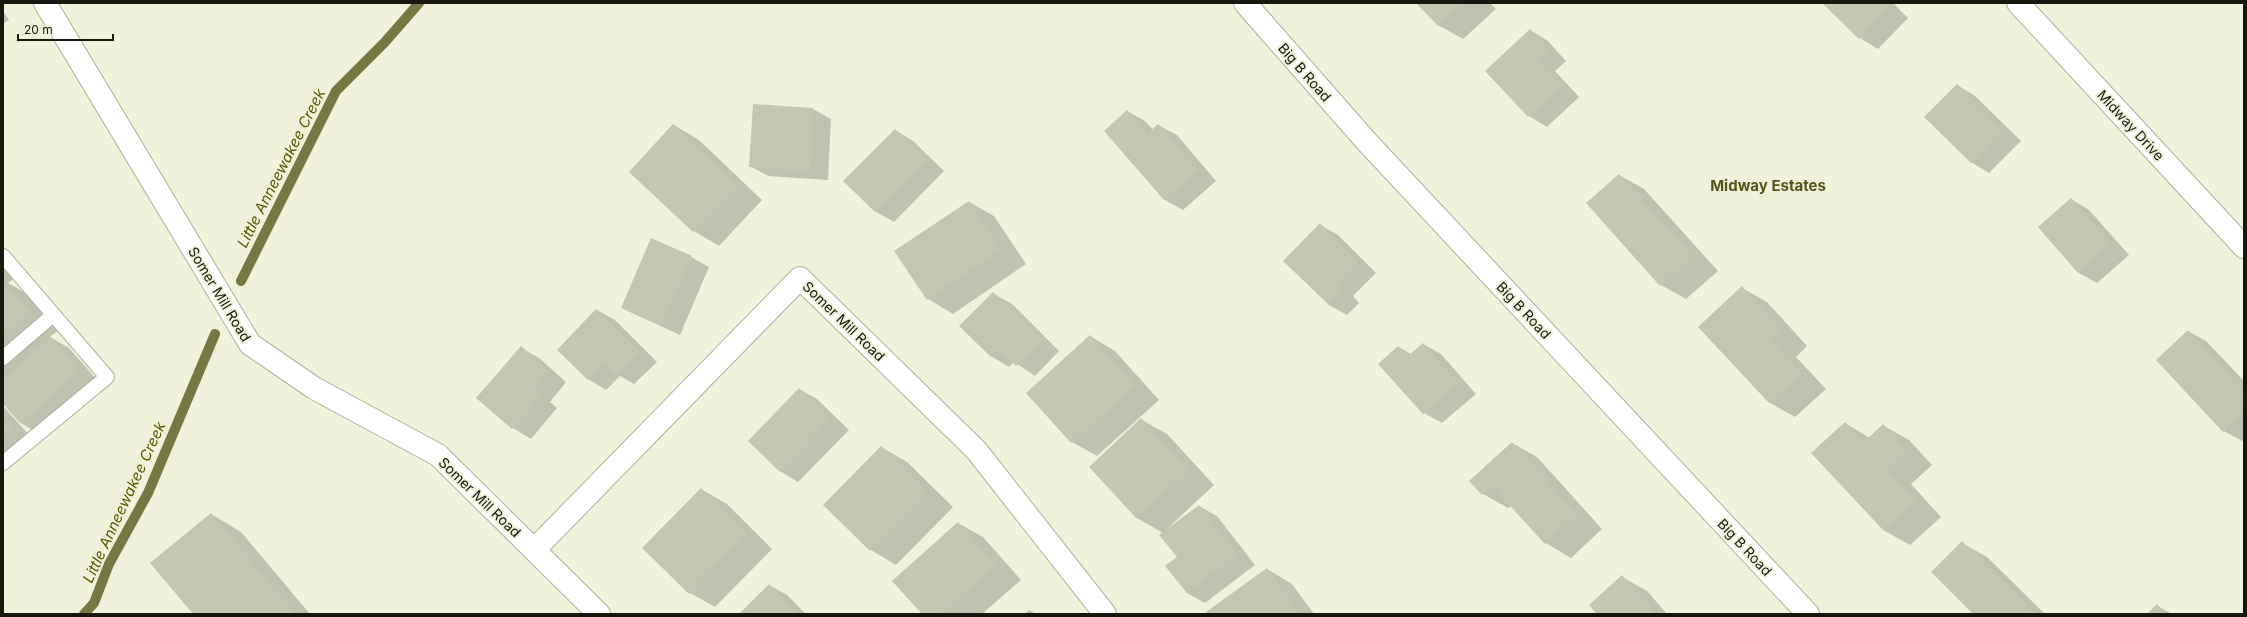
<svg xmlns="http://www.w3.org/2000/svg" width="2247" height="617" font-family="Inter,sans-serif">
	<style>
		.shadow { fill: #0003 }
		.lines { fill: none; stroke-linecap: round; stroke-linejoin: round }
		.stream { stroke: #767743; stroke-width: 10 }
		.building { fill: #c5c6b1 }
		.service-casing { stroke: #b0b19c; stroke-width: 16 }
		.minor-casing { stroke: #b0b19c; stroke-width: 24 }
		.service { stroke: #fff; stroke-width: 14 }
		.minor { stroke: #fff; stroke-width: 22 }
		.labels { text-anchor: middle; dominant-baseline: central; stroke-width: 4; stroke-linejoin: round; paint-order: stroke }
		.street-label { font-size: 14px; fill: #171710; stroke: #f1f2dc }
		.water-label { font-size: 15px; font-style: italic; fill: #5a5900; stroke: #f1f2dc }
		.neighbourhood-label { font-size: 15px; font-weight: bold; fill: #545419; stroke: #f1f2dc }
	</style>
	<rect width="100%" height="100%" fill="#f1f2dc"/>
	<!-- shadow -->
	<path class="shadow" d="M 1418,3 L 1490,3 L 1496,9 L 1463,39 L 1438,25 Z
		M 1824,3 L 1893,3 L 1908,18 L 1878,49 L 1860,38 Z
		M 3,11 L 9,20 L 3,24 Z
		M 1530,30 L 1548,41 L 1566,61 L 1555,71 L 1579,97 L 1547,127 L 1529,116 Z
		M 1957,85 L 1975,96 L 2021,141 L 1989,173 L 1971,162 Z
		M 813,109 L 831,119 L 828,180 L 768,176 L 750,166 Z
		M 1127,111 L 1145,121 L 1153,130 L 1158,125 L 1177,135 L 1216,181 L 1183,210 L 1165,200 L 1105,131 Z
		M 674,125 L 699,140 L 762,200 L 719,246 L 694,231 L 630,171 Z
		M 895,130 L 913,141 L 944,171 L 894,222 L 876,212 L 845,181 Z
		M 1619,175 L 1644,189 L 1718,271 L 1686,299 L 1661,285 Z
		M 2071,199 L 2089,210 L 2129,255 L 2097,283 L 2079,273 L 2039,227 Z
		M 969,202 L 994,216 L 1026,264 L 953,314 L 928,299 Z
		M 1320,225 L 1338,235 L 1376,273 L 1353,296 L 1359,303 L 1347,315 L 1329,305 Z
		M 691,257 L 709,267 L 680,335 L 622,308 Z
		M 3,264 L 15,278 L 8,283 L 31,296 L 60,329 L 50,337 L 69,348 L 98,381 L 39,434 L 21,423 L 3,403 Z
		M 1742,288 L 1767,302 L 1807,346 L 1796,357 L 1826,389 L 1795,417 L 1770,403 L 1700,327 Z
		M 994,294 L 1012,304 L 1059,351 L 1035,376 L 1014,362 L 1009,367 L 991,356 Z
		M 597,310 L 615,320 L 657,362 L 634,384 L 620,376 L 606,390 L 588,379 Z
		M 2188,331 L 2206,341 L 2244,381 L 2244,439 L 2242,441 L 2224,431 Z
		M 1090,336 L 1115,351 L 1159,400 L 1097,456 L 1072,442 Z
		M 1423,344 L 1441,354 L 1476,394 L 1442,423 L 1424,413 L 1399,347 L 1411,354 Z
		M 521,348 L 539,358 L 566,382 L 550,402 L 557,408 L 531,439 L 513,428 L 478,398 Z
		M 799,389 L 817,399 L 849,430 L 798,482 L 780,471 Z
		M 3,406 L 32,438 L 12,457 L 3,452 Z
		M 1142,420 L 1167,434 L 1214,485 L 1167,529 L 1199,506 L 1217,516 L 1255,565 L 1205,603 L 1187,593 L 1178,558 L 1163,533 L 1137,518 Z
		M 1845,423 L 1870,438 L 1884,426 L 1909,440 L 1932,465 L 1911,484 L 1941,517 L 1910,545 L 1885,531 L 1813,453 Z
		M 1512,443 L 1537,457 L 1602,529 L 1571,558 L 1546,543 L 1511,506 L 1508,508 L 1483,494 Z
		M 881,447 L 907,462 L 953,507 L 896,565 L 871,550 Z
		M 701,489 L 727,504 L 772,549 L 715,607 L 690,593 Z
		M 211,514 L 241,532 L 310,614 L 194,614 Z
		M 958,523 L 983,537 L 1021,580 L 982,614 L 923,614 Z
		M 1962,543 L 1987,557 L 2045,614 L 1975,614 Z
		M 1267,569 L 1292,584 L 1314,614 L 1209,614 Z
		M 1622,577 L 1647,591 L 1667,614 L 1598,614 Z
		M 769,585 L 787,595 L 806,614 L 740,614 Z
		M 2157,606 L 2172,614 L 2148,614 Z
		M 1029,610 L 1036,614 L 1024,614 Z"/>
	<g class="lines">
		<!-- stream -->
		<path class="stream" d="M 241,281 L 336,91 L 385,42 L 419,3
			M 84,614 L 94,603 L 109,564 L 148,493 L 215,334"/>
	</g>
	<!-- building -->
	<path class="building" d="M 1416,3 L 1462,3 L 1438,26 Z
		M 1822,3 L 1886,3 L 1891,7 L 1859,39 Z
		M 1530,29 L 1549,50 L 1538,60 L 1562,86 L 1528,117 L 1485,71 Z
		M 1957,84 L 2003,130 L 1971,163 L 1924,117 Z
		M 753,104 L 813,108 L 810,171 L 749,167 Z
		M 1127,110 L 1148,133 L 1158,124 L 1199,170 L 1164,200 L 1104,131 Z
		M 673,124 L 738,185 L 693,232 L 629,172 Z
		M 895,129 L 927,160 L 875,212 L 843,181 Z
		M 1619,174 L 1693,256 L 1660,286 L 1586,203 Z
		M 2071,198 L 2111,244 L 2078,273 L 2038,227 Z
		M 969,201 L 1001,250 L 927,300 L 894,251 Z
		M 1320,223 L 1358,262 L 1336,285 L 1342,292 L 1329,305 L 1283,261 Z
		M 651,238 L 692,256 L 661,326 L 621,308 Z
		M 3,281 L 30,311 L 3,335 Z
		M 1742,286 L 1783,332 L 1772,342 L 1802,374 L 1769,403 L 1698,327 Z
		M 993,292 L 1042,340 L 1016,366 L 999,349 L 991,357 L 959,326 Z
		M 596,309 L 639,351 L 616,375 L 604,364 L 588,380 L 557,350 Z
		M 2188,330 L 2244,388 L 2244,412 L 2223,432 L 2156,360 Z
		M 1090,335 L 1135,386 L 1071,443 L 1026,393 Z
		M 51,337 L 81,370 L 21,424 L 3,404 L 3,379 Z
		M 1423,343 L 1458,383 L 1423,414 L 1378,364 L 1398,346 L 1408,356 Z
		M 521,346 L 549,371 L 533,391 L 540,397 L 512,429 L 476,398 Z
		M 799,388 L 831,419 L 780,472 L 748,441 Z
		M 3,415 L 14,427 L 3,438 Z
		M 1141,418 L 1190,470 L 1137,519 L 1089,467 Z
		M 1845,422 L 1864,442 L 1883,424 L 1907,450 L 1886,469 L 1916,502 L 1884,531 L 1811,453 Z
		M 1512,442 L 1578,514 L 1545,544 L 1492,486 L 1482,495 L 1469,481 Z
		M 881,446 L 928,492 L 870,551 L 823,505 Z
		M 701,488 L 748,534 L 689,594 L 642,548 Z
		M 1199,505 L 1237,554 L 1187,593 L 1165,566 L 1177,557 L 1159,535 Z
		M 211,513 L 295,614 L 193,614 L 150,563 Z
		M 958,522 L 996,565 L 941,614 L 922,614 L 892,581 Z
		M 1962,541 L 2035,614 L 1973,614 L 1931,572 Z
		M 1267,568 L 1300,614 L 1207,614 L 1206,612 Z
		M 1622,575 L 1656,614 L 1597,614 L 1589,605 Z
		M 769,584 L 800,614 L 739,614 Z
		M 2157,604 L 2166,614 L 2147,614 Z"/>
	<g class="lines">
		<!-- service casing -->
		<g class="service-casing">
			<path id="service" d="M 3,256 L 107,377 L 3,463
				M 3,358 L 53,315"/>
		</g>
		<!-- minor casing -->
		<g class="minor-casing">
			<path id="minor" d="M 45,3 L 250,344 L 314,388 L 438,455 L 599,614
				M 1245,3 L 1367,142 L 1808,614
				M 2018,3 L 2244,247
				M 534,550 L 800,278 L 976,450 L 1105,614"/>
		</g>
		<!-- service -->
		<use href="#service" class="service"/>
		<!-- minor -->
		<use href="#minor" class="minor"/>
	</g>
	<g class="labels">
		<!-- street labels -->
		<g class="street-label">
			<text transform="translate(1305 72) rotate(49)">Big B Road</text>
			<text transform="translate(2131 125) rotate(47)">Midway Drive</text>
			<text transform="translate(220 294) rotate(59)">Somer Mill Road</text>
			<text transform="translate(1524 310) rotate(47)">Big B Road</text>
			<text transform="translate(844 321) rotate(44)">Somer Mill Road</text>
			<text transform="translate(480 497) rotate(44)">Somer Mill Road</text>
			<text transform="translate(1745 547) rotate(47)">Big B Road</text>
		</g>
		<!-- water labels -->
		<g class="water-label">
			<text transform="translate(281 168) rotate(-63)">Little Anneewakee Creek</text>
			<text transform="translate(124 502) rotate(-65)">Little Anneewakee Creek</text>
		</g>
		<!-- neighbourhood labels -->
		<g class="neighbourhood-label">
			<text x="1768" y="185">Midway Estates</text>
		</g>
	</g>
	<!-- border -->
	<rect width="2247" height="617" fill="none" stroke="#171710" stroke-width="8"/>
	<!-- scale -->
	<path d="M18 34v6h95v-6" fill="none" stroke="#171710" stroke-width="2"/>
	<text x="24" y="34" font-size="12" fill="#171710" stroke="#f1f2dc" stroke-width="3" paint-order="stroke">20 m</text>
</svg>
